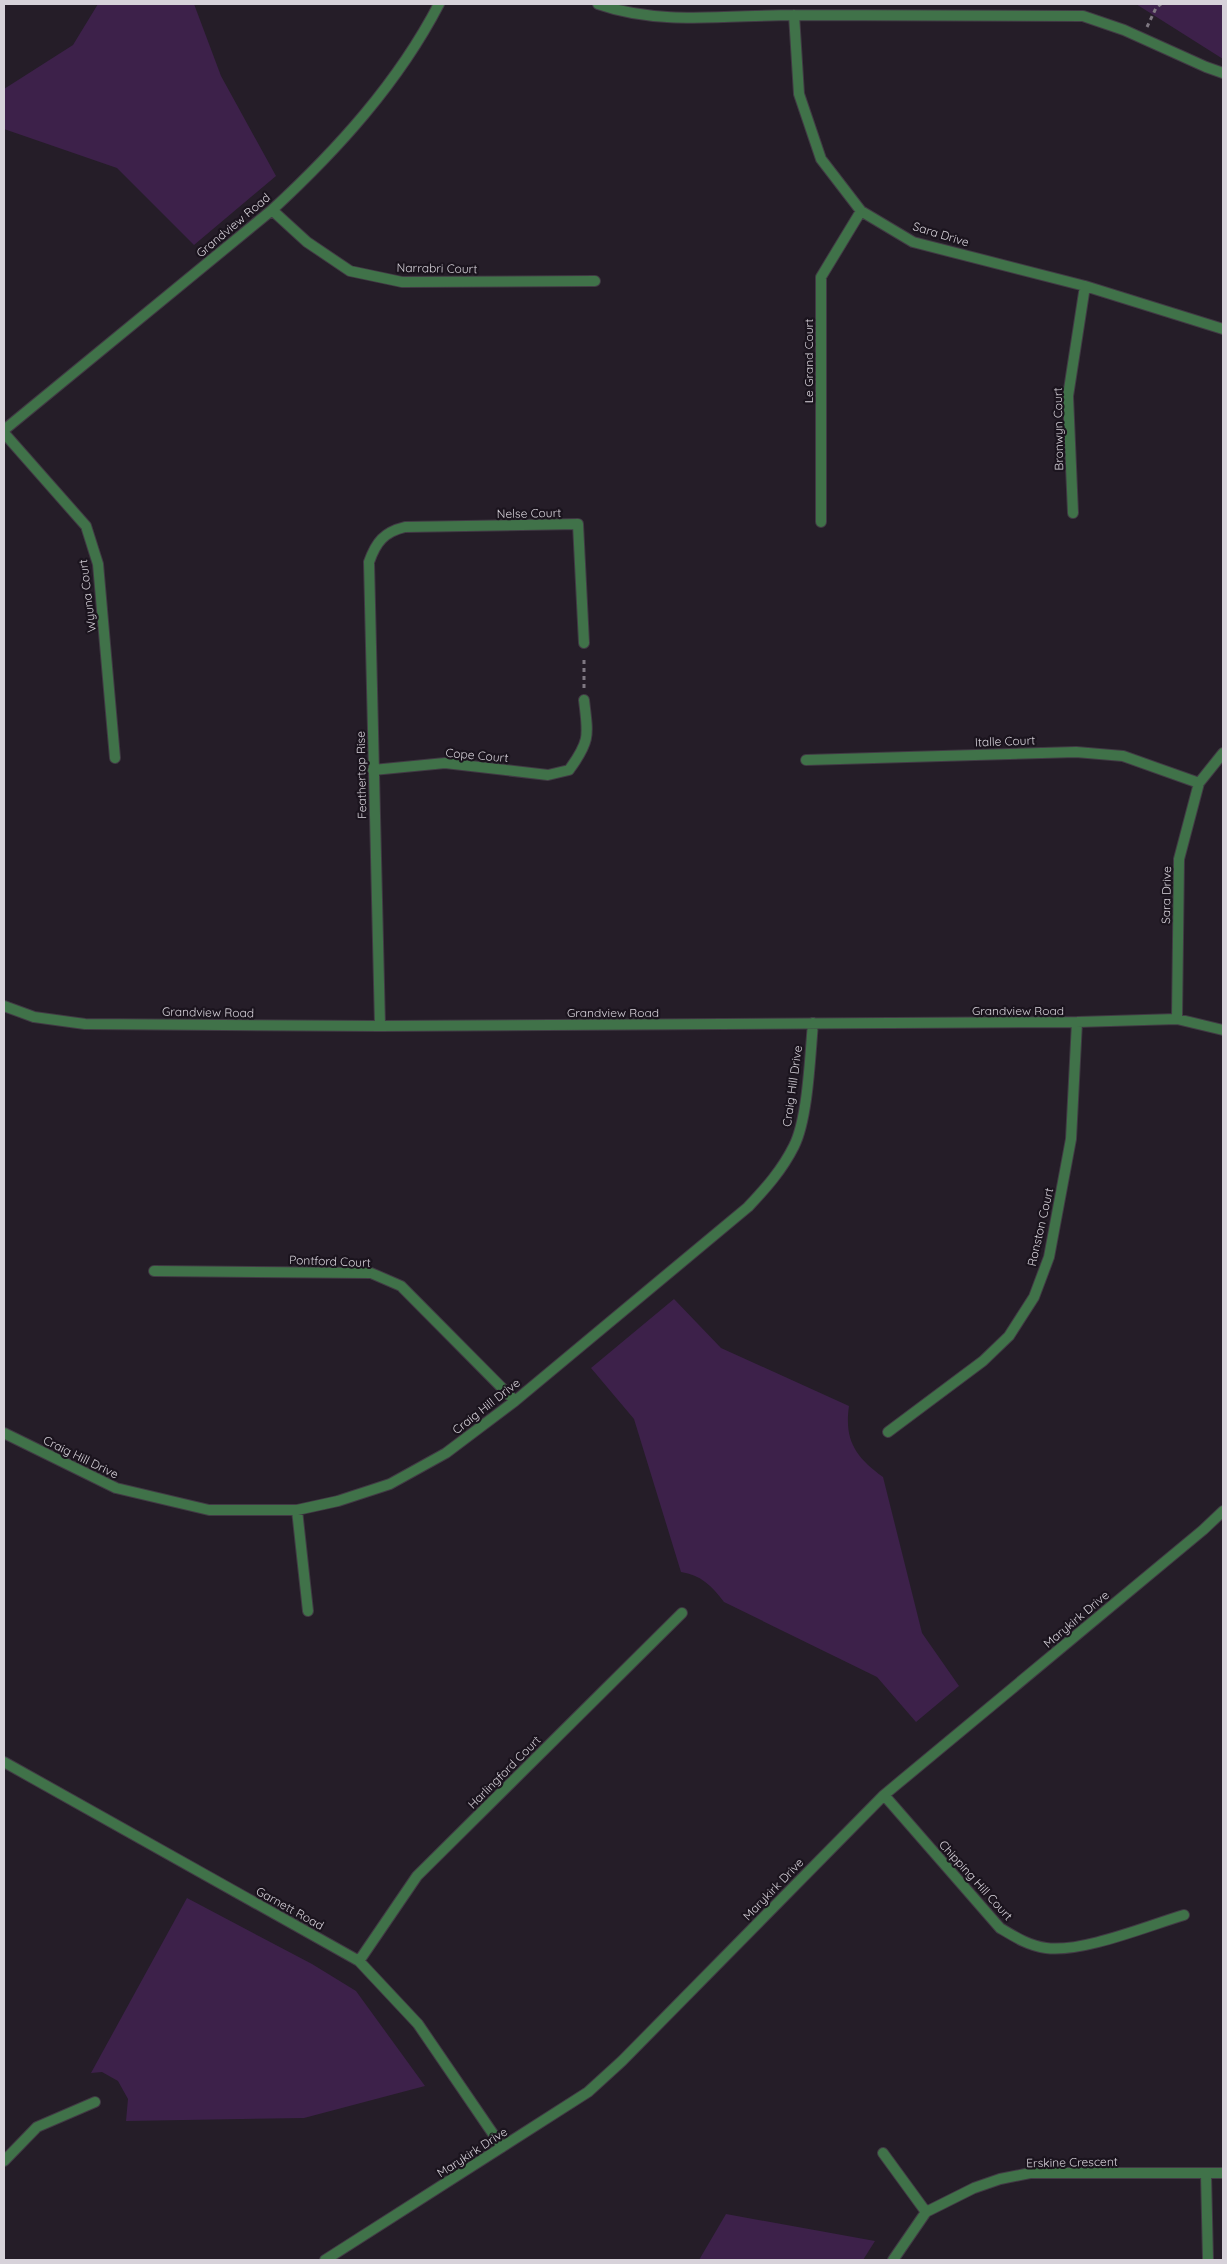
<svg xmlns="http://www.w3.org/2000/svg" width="1227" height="2264" font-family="Quicksand,sans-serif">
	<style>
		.green { fill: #3d214a }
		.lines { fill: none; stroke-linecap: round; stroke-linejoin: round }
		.minor-casing { stroke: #413a44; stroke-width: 12 }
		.path { stroke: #7f7882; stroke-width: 3; stroke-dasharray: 4 4; stroke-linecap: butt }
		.minor { stroke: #407249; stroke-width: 10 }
		.labels { text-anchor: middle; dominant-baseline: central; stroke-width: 4.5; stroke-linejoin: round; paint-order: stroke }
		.street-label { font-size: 12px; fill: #d7d2da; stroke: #1b141e }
	</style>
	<rect width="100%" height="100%" fill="#251d28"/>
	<!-- green -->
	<path class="green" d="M 98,4 L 194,4 L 221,76 L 276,176 L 194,245 L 117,168 L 4,129 L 4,89 L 73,45 Z
		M 1136,4 L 1223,4 L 1223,59 Z
		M 674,1299 L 721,1348 L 849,1406 C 844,1441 856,1457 883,1477 L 922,1633 L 959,1686 L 916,1722 L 877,1677 L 724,1602 C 712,1586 701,1575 681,1572 L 634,1419 L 591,1368 Z
		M 187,1898 L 312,1964 L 356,1991 L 425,2086 L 304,2118 L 126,2121 L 128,2099 L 118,2081 L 102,2072 L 91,2073 Z
		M 726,2214 L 875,2241 L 863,2260 L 699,2260 Z"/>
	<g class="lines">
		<!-- minor casing -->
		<g class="minor-casing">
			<path id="minor" d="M 598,4 C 660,26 730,15 794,15 C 890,15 987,16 1083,16 L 1124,30 L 1206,67 L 1223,73
				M 794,15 L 799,94 L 821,159 L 861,211 L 913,242 L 1085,286 L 1223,329
				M 272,210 L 307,242 L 350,271 L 402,282 L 595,281
				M 4,430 L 272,210 C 337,150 398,83 439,4
				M 4,433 L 86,526 L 98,564 L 115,758
				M 1073,513 L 1068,396 L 1085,286
				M 821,522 L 821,277 L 861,211
				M 806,760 L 1076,752 L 1123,756 L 1199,783
				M 373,770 L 445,763 L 548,775 L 569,770 C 591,740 588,735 584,700
				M 4,1006 L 34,1017 L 85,1024 L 380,1026 L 1077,1022 L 1177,1019 L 1223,1030
				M 1177,1019 L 1179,859 L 1199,783 L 1223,753
				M 380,1026 L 369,562 C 376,542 384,532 405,527 L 578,524 L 584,643
				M 154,1271 L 371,1273 L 401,1286 L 515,1401
				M 888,1432 L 983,1361 L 1009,1336 L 1034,1297 L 1049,1257 L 1071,1139 L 1077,1022
				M 4,1433 L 116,1488 L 209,1510 L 297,1510 L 338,1501 L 390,1484 L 446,1453 L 515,1401 L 748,1207 C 766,1188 782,1170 794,1146 C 808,1118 810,1056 813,1023
				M 297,1510 L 308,1611
				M 4,1762 L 359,1961 L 418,2024 L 502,2147
				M 884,1795 L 1000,1928 C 1015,1937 1029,1946 1046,1948 C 1082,1953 1147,1926 1184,1915
				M 359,1961 L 417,1876 L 682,1613
				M 883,2153 L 926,2212
				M 4,2161 L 37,2127 L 95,2102
				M 1206,2174 L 1208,2260
				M 325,2260 L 588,2092 L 622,2061 L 884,1795 L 1203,1530 L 1223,1511
				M 893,2260 L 926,2212 L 974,2188 L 1000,2179 L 1030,2173 L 1223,2173"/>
		</g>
		<!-- path -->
		<path class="path" d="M 1147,27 L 1156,8 L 1161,4
			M 584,688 L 584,656"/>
		<!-- minor -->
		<use href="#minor" class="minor"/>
	</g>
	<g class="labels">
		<!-- street labels -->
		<g class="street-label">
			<text transform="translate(233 225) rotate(-40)">Grandview Road</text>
			<text transform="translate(941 234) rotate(17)">Sara Drive</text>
			<text transform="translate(437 268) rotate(1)">Narrabri Court</text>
			<text transform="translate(808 361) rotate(-90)">Le Grand Court</text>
			<text transform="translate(1058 429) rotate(-91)">Bronwyn Court</text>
			<text transform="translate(529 513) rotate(-1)">Nelse Court</text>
			<text transform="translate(87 596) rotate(-97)">Wyuna Court</text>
			<text transform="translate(1005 741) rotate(-2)">Italle Court</text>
			<text transform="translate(477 755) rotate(5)">Cope Court</text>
			<text transform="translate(361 775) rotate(-91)">Feathertop Rise</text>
			<text transform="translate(1166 895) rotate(-89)">Sara Drive</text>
			<text x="1018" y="1010">Grandview Road</text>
			<text transform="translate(208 1012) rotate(1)">Grandview Road</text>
			<text x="613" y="1012">Grandview Road</text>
			<text transform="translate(792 1086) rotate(-82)">Craig Hill Drive</text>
			<text transform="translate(1040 1227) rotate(-77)">Ronston Court</text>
			<text transform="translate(330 1261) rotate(2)">Pontford Court</text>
			<text transform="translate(486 1406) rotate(-38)">Craig Hill Drive</text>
			<text transform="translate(81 1457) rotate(26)">Craig Hill Drive</text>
			<text transform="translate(1076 1619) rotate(-40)">Marykirk Drive</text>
			<text transform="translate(504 1772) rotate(-45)">Harlingford Court</text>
			<text transform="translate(976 1880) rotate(48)">Chipping Hill Court</text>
			<text transform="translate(773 1889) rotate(-46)">Marykirk Drive</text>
			<text transform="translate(290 1908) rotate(29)">Garnett Road</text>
			<text transform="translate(472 2152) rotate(-33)">Marykirk Drive</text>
			<text transform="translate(1072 2162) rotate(-1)">Erskine Crescent</text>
		</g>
	</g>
	<!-- border -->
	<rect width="1227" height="2264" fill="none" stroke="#d7d2da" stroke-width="10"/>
</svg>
